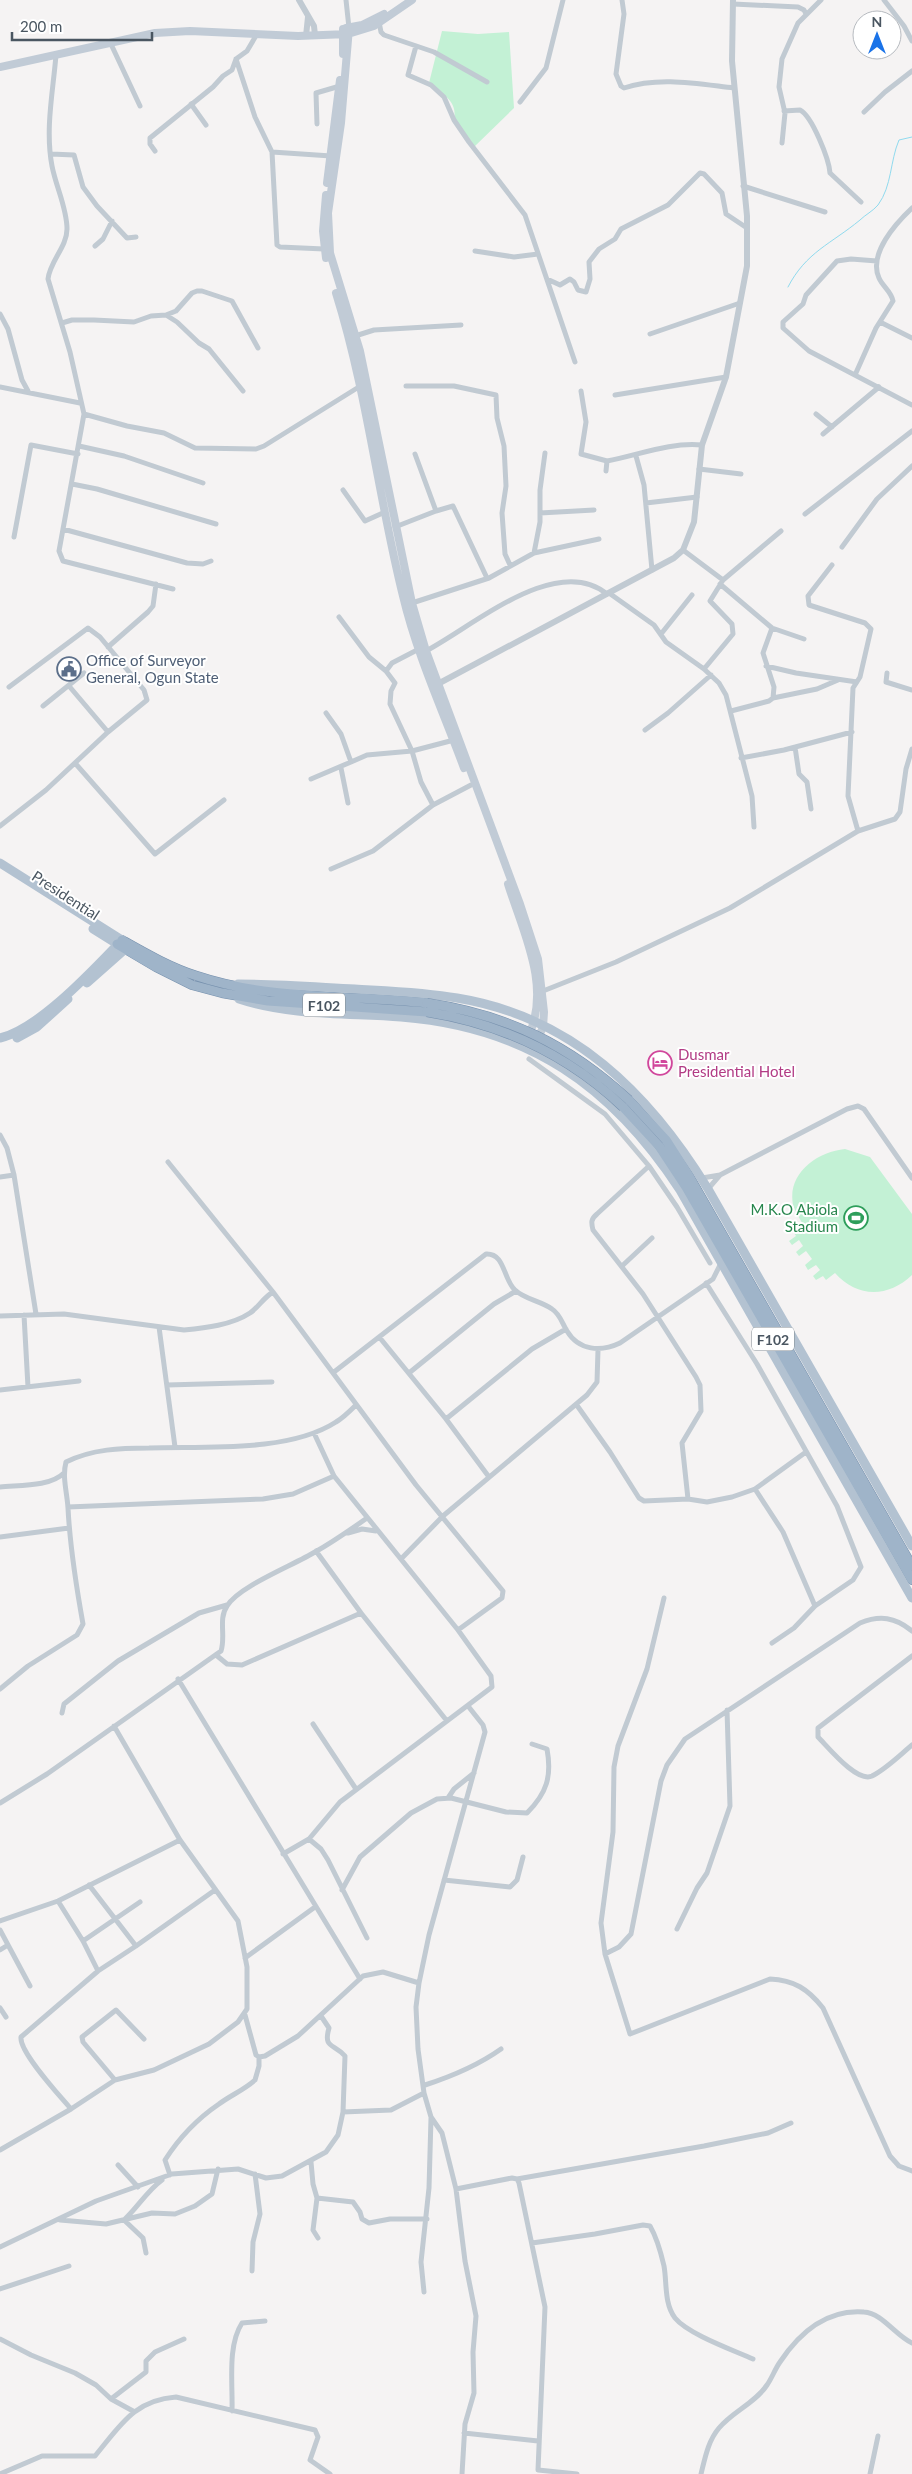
<svg xmlns="http://www.w3.org/2000/svg" width="912" height="2474" font-family="Lato,sans-serif">
	<style>
		.green { fill: #c3f1d5 }
		.lines { fill: none; stroke-linecap: round; stroke-linejoin: round }
		.stream { stroke: #90daee; stroke-width: 1 }
		.trunk-casing { stroke: #7690ad; stroke-width: 10 }
		.minor { stroke: #c1cad2; stroke-width: 5 }
		.tertiary { stroke: #c1cad2; stroke-width: 6 }
		.secondary { stroke: #c1cbd6; stroke-width: 8 }
		.primary { stroke: #b3c2d1; stroke-width: 9 }
		.trunk { stroke: #9fb4c9; stroke-width: 9 }
		.trunk-bridge-casing { stroke: #7690ad; stroke-width: 10; stroke-linecap: butt }
		.trunk-bridge { stroke: #9fb4c9; stroke-width: 9 }
		.labels { text-anchor: middle; dominant-baseline: central; stroke-width: 4; stroke-linejoin: round; paint-order: stroke }
		.shield { fill: #fff; stroke: #808990; stroke-width: 1 }
		.shield-label { font-size: 14px; font-weight: bold; fill: #4a5661 }
		.service-label { font-size: 15px; fill: #4e5e75; stroke: #fff; text-anchor: start }
		.street-label { font-size: 15px; fill: #4a5661; stroke: #fff }
		.hotel-label { font-size: 15px; fill: #b23c85; stroke: #fff; text-anchor: start }
		.leisure-label { font-size: 15px; fill: #27864d; stroke: #fff; text-anchor: end }
	</style>
	<rect width="100%" height="100%" fill="#f5f3f3"/>
	<!-- green -->
	<path class="green" d="M 442,31 L 478,34 L 509,32 L 514,108 L 474,147 C 469,137 462,130 456,120 C 454,116 455,113 454,109 C 452,98 437,90 429,83 Z
		M 845,1149 L 870,1157 L 912,1214 L 912,1275 C 888,1298 857,1298 835,1273 L 826,1280 L 823,1276 L 816,1280 L 813,1276 L 820,1270 L 816,1265 L 808,1270 L 805,1265 L 812,1259 L 806,1251 L 799,1256 L 796,1252 L 803,1246 L 799,1240 L 792,1245 L 789,1241 L 796,1236 L 794,1233 L 804,1226 C 800,1219 795,1212 793,1205 C 787,1173 817,1152 845,1149 Z"/>
	<g class="lines">
		<!-- stream -->
		<path class="stream" d="M 788,287 C 806,252 831,244 860,220 C 865,215 873,211 878,205 C 892,186 890,161 899,140 L 912,137"/>
		<!-- trunk casing -->
		<g class="trunk-casing">
			<path id="trunk" d="M 122,940 C 145,953 171,968 197,976 C 268,1000 352,995 427,1003
				M 117,944 L 156,967 L 192,985 L 222,993 L 268,1001 L 427,1012
				M 629,1100 L 666,1140 L 689,1176 L 912,1566
				M 623,1107 L 659,1146 L 686,1187 L 912,1580"/>
		</g>
		<!-- minor -->
		<path class="minor" d="M 346,0 L 349,28
			M 622,0 L 624,14 L 616,74 L 621,86 L 624,88 C 659,76 699,84 734,88
			M 884,0 L 904,26 L 912,41
			M 733,4 L 798,7 L 804,10 L 806,14
			M 379,22 L 381,32 L 384,35 L 434,52 L 487,82
			M 110,42 L 140,106
			M 416,46 L 408,75 L 431,85 L 444,97 L 454,120 L 469,142 L 525,215 L 575,362
			M 56,55 C 53,92 45,129 52,166 C 56,187 67,208 67,229 C 67,247 50,261 48,279 L 70,352 L 84,414 L 59,551 L 63,561 L 173,589
			M 236,59 L 255,117 L 272,152 L 277,245 L 280,247 L 324,249
			M 520,102 L 546,68 L 563,0
			M 191,104 L 206,125
			M 784,111 L 800,110 C 812,116 829,159 830,173 L 861,202
			M 864,112 L 885,92 L 912,71
			M 317,124 L 316,93 L 340,86
			M 782,143 L 785,113 L 779,87 L 782,59 L 798,23 L 821,0
			M 155,151 L 150,144 L 150,138 L 213,87 L 223,76 L 232,70 L 236,59 L 247,51 L 257,34
			M 272,152 L 331,156
			M 51,154 L 74,155 L 83,187 L 97,206 L 127,238 L 136,237
			M 743,186 L 825,212
			M 95,246 L 103,239 L 112,221
			M 475,251 L 514,257 L 538,254
			M 877,261 L 851,259 L 837,261 L 806,295 L 803,304 L 783,322 L 783,328 L 809,351 L 912,405
			M 547,279 L 560,285 L 570,279 L 574,282 L 578,290 L 586,292 L 590,279 L 589,262 L 599,249 L 615,239 L 621,229 L 668,205 L 700,173 L 704,174 L 722,193 L 726,214 L 747,228
			M 0,314 L 8,329 L 22,380 L 28,391
			M 166,315 L 176,311 L 192,293 L 197,291 L 202,291 L 232,301 L 258,348
			M 880,322 L 912,338
			M 62,323 L 72,320 L 94,320 L 134,322 L 151,316 L 166,315 L 177,322 L 199,343 L 209,349 L 243,391
			M 650,334 L 740,303
			M 355,336 L 374,330 L 461,325
			M 855,375 L 876,328 L 893,301 C 891,291 883,287 879,278 C 868,254 896,223 912,208
			M 406,386 L 454,386 L 496,395 L 497,418 L 504,446 L 506,486 L 502,513 L 505,554 L 510,565
			M 0,387 L 80,403
			M 581,391 L 586,422 L 581,454 L 607,461
			M 615,395 L 726,377
			M 84,414 L 127,426 L 164,433 L 195,448 L 256,449 L 264,446 L 362,385
			M 816,414 L 832,427
			M 823,434 L 879,387
			M 79,446 L 124,456 L 203,483
			M 415,454 L 436,511
			M 636,456 L 644,485 L 652,570
			M 699,469 L 741,474
			M 606,471 L 607,461 C 639,455 669,442 702,445
			M 72,484 L 97,489 L 216,524
			M 343,490 L 365,521 L 385,512
			M 646,503 L 697,497
			M 540,513 L 594,510
			M 805,514 L 912,431
			M 395,527 L 436,511 L 453,506 L 487,578
			M 63,529 L 187,563 L 203,564 L 211,561
			M 14,537 L 31,445 L 78,454
			M 842,547 L 877,499 L 912,466
			M 683,550 L 723,580 L 781,531
			M 534,553 L 540,522 L 540,490 L 545,453
			M 832,565 L 808,596 L 809,605 L 865,623 L 871,629 L 860,677 L 853,688 L 848,796 L 858,831
			M 720,584 L 772,628 L 804,639
			M 609,593 L 654,625 L 666,642 L 704,669 L 719,683 L 726,695 L 752,796 L 754,827
			M 412,603 L 489,578 L 534,553 L 599,539
			M 339,617 L 369,657 L 386,671
			M 661,634 L 692,595
			M 108,647 L 148,612 L 153,606 L 156,584
			M 419,649 L 392,663 L 386,671 L 395,683 L 391,691 L 390,704 L 412,751 L 421,782 L 433,805
			M 424,652 C 471,628 556,552 607,594
			M 766,666 L 796,673 L 857,682
			M 704,669 L 733,634 L 732,624 L 710,601 L 723,580
			M 887,673 L 886,682 L 912,690
			M 69,686 L 108,732
			M 773,698 L 817,689 L 838,680
			M 43,706 L 84,673
			M 731,711 L 769,701 L 773,698 L 774,687 L 763,653 L 772,628
			M 326,713 L 341,734 L 351,762 L 367,755 L 412,751 L 454,740
			M 645,730 L 668,713 L 711,675
			M 795,747 L 799,774 L 807,782 L 811,809
			M 741,758 L 784,750 L 852,732
			M 75,763 L 155,854 L 224,800
			M 341,768 L 348,803
			M 311,779 L 351,762
			M 0,826 L 46,790 L 108,732 L 147,700 L 144,690 L 100,637 L 88,628 L 9,687
			M 331,869 L 373,851 L 433,805 L 471,785
			M 543,991 L 616,962 L 730,908 L 858,831 L 895,819 L 900,812 L 906,769 L 912,749
			M 529,1059 L 605,1114 L 649,1166 L 677,1207 L 710,1263
			M 0,1135 L 7,1148 L 14,1175 L 36,1314
			M 168,1162 L 273,1292
			M 649,1166 L 597,1214 C 591,1219 591,1222 593,1230 L 643,1294 L 696,1377 L 700,1385 L 701,1411 L 682,1443 L 688,1499
			M 0,1177 L 14,1175
			M 702,1178 L 720,1175 L 847,1109 L 858,1106 L 864,1109 L 912,1178
			M 708,1189 L 720,1175
			M 622,1266 L 652,1238
			M 706,1283 L 757,1364 L 837,1506 L 861,1567 L 853,1580 L 815,1606 L 794,1628 L 772,1643
			M 24,1315 L 28,1387
			M 0,1316 L 64,1314 L 184,1330 C 205,1328 232,1325 250,1313 C 259,1307 263,1298 273,1292 L 416,1485 L 503,1591 L 502,1598 L 458,1630
			M 159,1327 L 175,1447
			M 380,1338 L 446,1419 L 489,1477
			M 334,1372 L 486,1254 C 505,1253 503,1279 515,1290 C 524,1299 541,1301 552,1309 C 560,1314 562,1323 567,1331 C 579,1351 601,1352 620,1343 L 713,1279 L 721,1263
			M 409,1373 L 494,1304 L 516,1291
			M 167,1385 L 272,1382
			M 0,1390 L 79,1381
			M 576,1404 L 610,1452 L 639,1498 L 644,1501 L 688,1499 L 707,1502 L 732,1497 L 755,1489 L 806,1452
			M 446,1419 L 532,1349 L 566,1329
			M 314,1433 L 334,1476 L 458,1630 L 491,1676 L 492,1687 L 447,1721 L 361,1613 L 316,1551
			M 0,1487 C 19,1485 50,1487 64,1473
			M 755,1489 L 783,1532 L 815,1606
			M 68,1507 L 263,1499 L 293,1494 L 334,1476
			M 348,1533 L 362,1529 L 376,1531
			M 0,1537 L 69,1528
			M 401,1559 L 443,1516 L 587,1395 L 597,1382 L 598,1350
			M 912,1631 C 895,1617 880,1615 860,1623 L 685,1739 L 667,1765 L 661,1781 L 631,1934 L 619,1947 L 605,1954 L 630,2034 L 770,1979 C 794,1980 808,1989 823,2008 L 890,2156 L 899,2166 L 912,2171
			M 216,1655 L 227,1664 L 242,1665 L 361,1613
			M 912,1656 L 818,1728 L 818,1737 C 828,1747 857,1783 872,1776 C 886,1769 900,1755 912,1745
			M 178,1679 L 360,1979
			M 0,1689 L 28,1666 L 77,1635 L 83,1624 C 76,1585 70,1547 68,1508 C 67,1492 62,1477 66,1462 C 92,1449 121,1448 149,1448 C 204,1446 288,1453 336,1422 C 343,1418 350,1411 356,1405
			M 62,1713 L 64,1704 L 118,1661 L 199,1613 L 227,1605
			M 313,1724 L 356,1789
			M 448,1798 L 454,1789 L 474,1773
			M 0,1803 L 47,1774 L 221,1651 C 226,1636 218,1619 227,1606 C 239,1586 294,1565 315,1552 C 333,1542 350,1530 367,1518
			M 309,1839 L 321,1849 L 328,1860 L 367,1938
			M 283,1854 L 309,1839 L 340,1802 L 447,1721
			M 444,1880 L 510,1887 L 517,1880 L 523,1857
			M 89,1885 L 136,1946
			M 342,1890 L 360,1857 L 411,1813 L 437,1799 L 451,1798 L 506,1812 L 527,1813 C 547,1793 552,1776 547,1749 L 532,1744
			M 58,1901 L 83,1941 L 98,1971
			M 0,1921 L 58,1901 L 180,1840
			M 677,1929 L 697,1888 L 707,1873 L 730,1806 L 727,1710
			M 0,1930 L 30,1986
			M 83,1941 L 140,1902
			M 0,1950 L 8,1945
			M 605,1954 L 601,1923 L 613,1832 L 614,1767 L 618,1746 L 647,1669 L 664,1598
			M 245,1958 L 315,1907
			M 0,2008 L 6,2017
			M 245,2015 L 256,2055 L 259,2057 L 265,2056 L 298,2036 L 363,1976 L 383,1972 L 419,1983
			M 321,2016 L 329,2028 C 323,2049 334,2043 345,2056 L 343,2112
			M 115,2080 L 83,2042 L 82,2037 L 116,2010 L 144,2039
			M 425,2085 C 453,2076 477,2066 501,2049
			M 71,2109 C 60,2096 19,2052 21,2037 L 98,1971 L 136,1946 L 215,1890
			M 0,2150 L 71,2109 L 115,2080 L 154,2070 L 209,2044 L 238,2022 L 247,2009 L 247,1967 L 238,1921 L 180,1840 L 114,1726
			M 311,2162 L 313,2184 L 317,2198 L 313,2230 L 318,2238
			M 118,2165 L 138,2187
			M 170,2175 L 165,2160 C 179,2138 197,2119 219,2104 C 231,2095 244,2090 255,2080 L 259,2066 L 259,2057
			M 517,2179 L 704,2146 L 768,2133 L 791,2123
			M 456,2189 L 512,2178 L 517,2179 L 519,2183 L 545,2307 L 538,2470 L 577,2474
			M 317,2198 L 353,2202 L 360,2212 L 362,2219 L 369,2223 L 390,2219 L 427,2219
			M 60,2220 L 106,2224 L 152,2213 L 175,2214 L 195,2206 L 212,2194 L 218,2169
			M 532,2243 L 595,2234 L 643,2225 L 650,2226 C 657,2238 661,2253 664,2266 C 667,2282 664,2304 675,2318 C 688,2334 733,2350 753,2359
			M 0,2247 L 96,2201 L 172,2174 L 238,2169 L 266,2178 L 282,2176 L 326,2152 L 338,2135 L 343,2112 L 391,2110 L 424,2093
			M 146,2253 L 143,2238 L 124,2220 C 138,2207 147,2191 162,2180
			M 252,2271 L 253,2242 L 260,2214 L 255,2174
			M 0,2289 L 69,2266
			M 424,2292 L 421,2262 L 429,2188 L 431,2118
			M 0,2339 L 31,2355 L 75,2373 L 96,2385 L 111,2399 L 133,2411
			M 111,2399 L 146,2372 L 146,2361 L 155,2352 L 184,2339
			M 232,2411 C 233,2385 227,2346 242,2323 L 265,2321
			M 464,2433 L 538,2441
			M 0,2474 L 42,2456 L 95,2456 C 120,2426 134,2400 176,2397 L 315,2430 L 318,2437 L 310,2460 L 330,2474
			M 462,2474 L 465,2424 L 474,2393 L 473,2352 L 476,2316 L 465,2261 L 456,2189 L 442,2133 L 431,2117 L 424,2093 L 418,2049 L 416,2007 L 419,1983 L 429,1935 L 485,1732 L 483,1725 L 468,1706
			M 701,2474 C 705,2458 708,2441 719,2428 C 732,2412 755,2403 767,2385 C 772,2378 775,2369 780,2362 C 800,2332 827,2309 864,2312 C 882,2313 896,2336 912,2343
			M 870,2474 L 878,2436"/>
		<!-- tertiary -->
		<path class="tertiary" d="M 299,0 L 314,26 L 315,35
			M 306,36 L 308,17
			M 434,686 L 674,558 L 683,550 L 694,522 L 702,445 L 726,377 L 747,266 L 747,216 L 732,61 L 733,0"/>
		<!-- secondary -->
		<path class="secondary" d="M 346,28 L 362,25 L 384,14
			M 349,28 L 341,123 L 328,213 L 330,253 L 360,351 L 412,603 L 426,651 L 520,904 L 538,959 L 544,1012 L 543,1027 L 537,1041
			M 343,54 L 343,29
			M 0,67 L 155,33 L 190,31 L 298,36 L 348,34 L 374,26 L 412,0
			M 327,183 L 340,80
			M 326,195 L 323,231 L 326,258
			M 336,293 C 367,392 378,496 403,596 C 417,655 443,711 464,768
			M 508,884 C 523,932 552,987 528,1037"/>
		<!-- primary -->
		<path class="primary" d="M 0,863 L 122,940 C 94,969 39,1029 0,1038
			M 93,929 L 117,944
			M 87,983 L 130,945
			M 238,984 C 277,984 316,987 355,989 C 390,991 424,992 457,998 C 573,1017 649,1093 708,1189 L 912,1546
			M 239,999 C 290,1016 348,1013 401,1017 C 528,1027 612,1086 680,1190 L 912,1598
			M 17,1038 L 37,1027 L 68,999"/>
		<!-- trunk -->
		<use href="#trunk" class="trunk"/>
		<!-- trunk-bridge casing -->
		<g class="trunk-bridge-casing">
			<path id="trunk-bridge" d="M 427,1003 C 508,1015 569,1045 629,1100
				M 427,1012 C 503,1024 567,1054 623,1107"/>
		</g>
		<!-- trunk-bridge -->
		<use href="#trunk-bridge" class="trunk-bridge"/>
	</g>
	<!-- icons -->
	<defs>
		<g id="civic-ring" transform="scale(1.25)"><circle r="9.5" fill="#fff" stroke="#5c6f8a" stroke-width="1.5"/><path d="M-.6-6.5H3V-4.5H.6V-3L4-1V1h2V6H-6V1h2V-1L-.6-3ZM-1.2 2.5V6h2.4V2.5Z" fill="#5c6f8a"/></g>
		<g id="hotel-ring" transform="scale(1.25)"><circle r="9.5" fill="#fff" stroke="#d1479c" stroke-width="1.5"/><path d="M-6-4.5h1.5V1H6V5H4.5V3h-9V5H-6ZM-4 0a1.8 1.8 0 1 1 3.6 0ZM.5 0V-2.5h3Q6-2.5 6 0Z" fill="#d1479c"/></g>
		<g id="stadium-ring" transform="scale(1.25)"><circle r="9.5" fill="#fff" stroke="#2e9e5b" stroke-width="1.5"/><path d="M0-5a6.5 5 0 1 0 0 10a6.5 5 0 1 0 0-10ZM-3.5-1.8h7v3.6h-7Z" fill="#2e9e5b"/></g>
	</defs>
	<g fill-rule="evenodd">
		<use href="#civic-ring" x="69" y="669"/>
		<use href="#hotel-ring" x="660" y="1063"/>
		<use href="#stadium-ring" x="856" y="1218"/>
	</g>
	<g class="labels">
		<!-- shield labels -->
		<g class="shield">
			<rect x="303" y="993.5" width="42" height="23" rx="4"/>
			<rect x="752" y="1327.5" width="42" height="23" rx="4"/>
		</g>
		<g class="shield-label">
			<text x="324" y="1005">F102</text>
			<text x="773" y="1339">F102</text>
		</g>
		<!-- service labels -->
		<g class="service-label">
			<text x="86" y="660">Office of Surveyor<tspan x="86" dy="17">General, Ogun State</tspan></text>
		</g>
		<!-- street labels -->
		<g class="street-label">
			<text transform="translate(66 895) rotate(33)">Presidential</text>
		</g>
		<!-- hotel labels -->
		<g class="hotel-label">
			<text x="678" y="1054">Dusmar<tspan x="678" dy="17">Presidential Hotel</tspan></text>
		</g>
		<!-- leisure labels -->
		<g class="leisure-label">
			<text x="838" y="1209">M.K.O Abiola<tspan x="838" dy="17">Stadium</tspan></text>
		</g>
	</g>
	<!-- north arrow -->
	<g transform="translate(877 35)"><circle r="24" fill="#ffffff" stroke="#b7bbc0"/>
	<path d="M0-4L9 19L0 12L-9 19Z" fill="#1a73e8"/>
	<text y="-8" font-size="14" font-weight="bold" text-anchor="middle" fill="#4a5661">N</text>
	</g>
	<!-- scale -->
	<path d="M12 32v8h140v-8" fill="none" stroke="#4a5661" stroke-width="2.5"/>
	<text x="20" y="32" font-size="15" fill="#4a5661" stroke="#ffffff" stroke-width="4" paint-order="stroke">200 m</text>
</svg>
